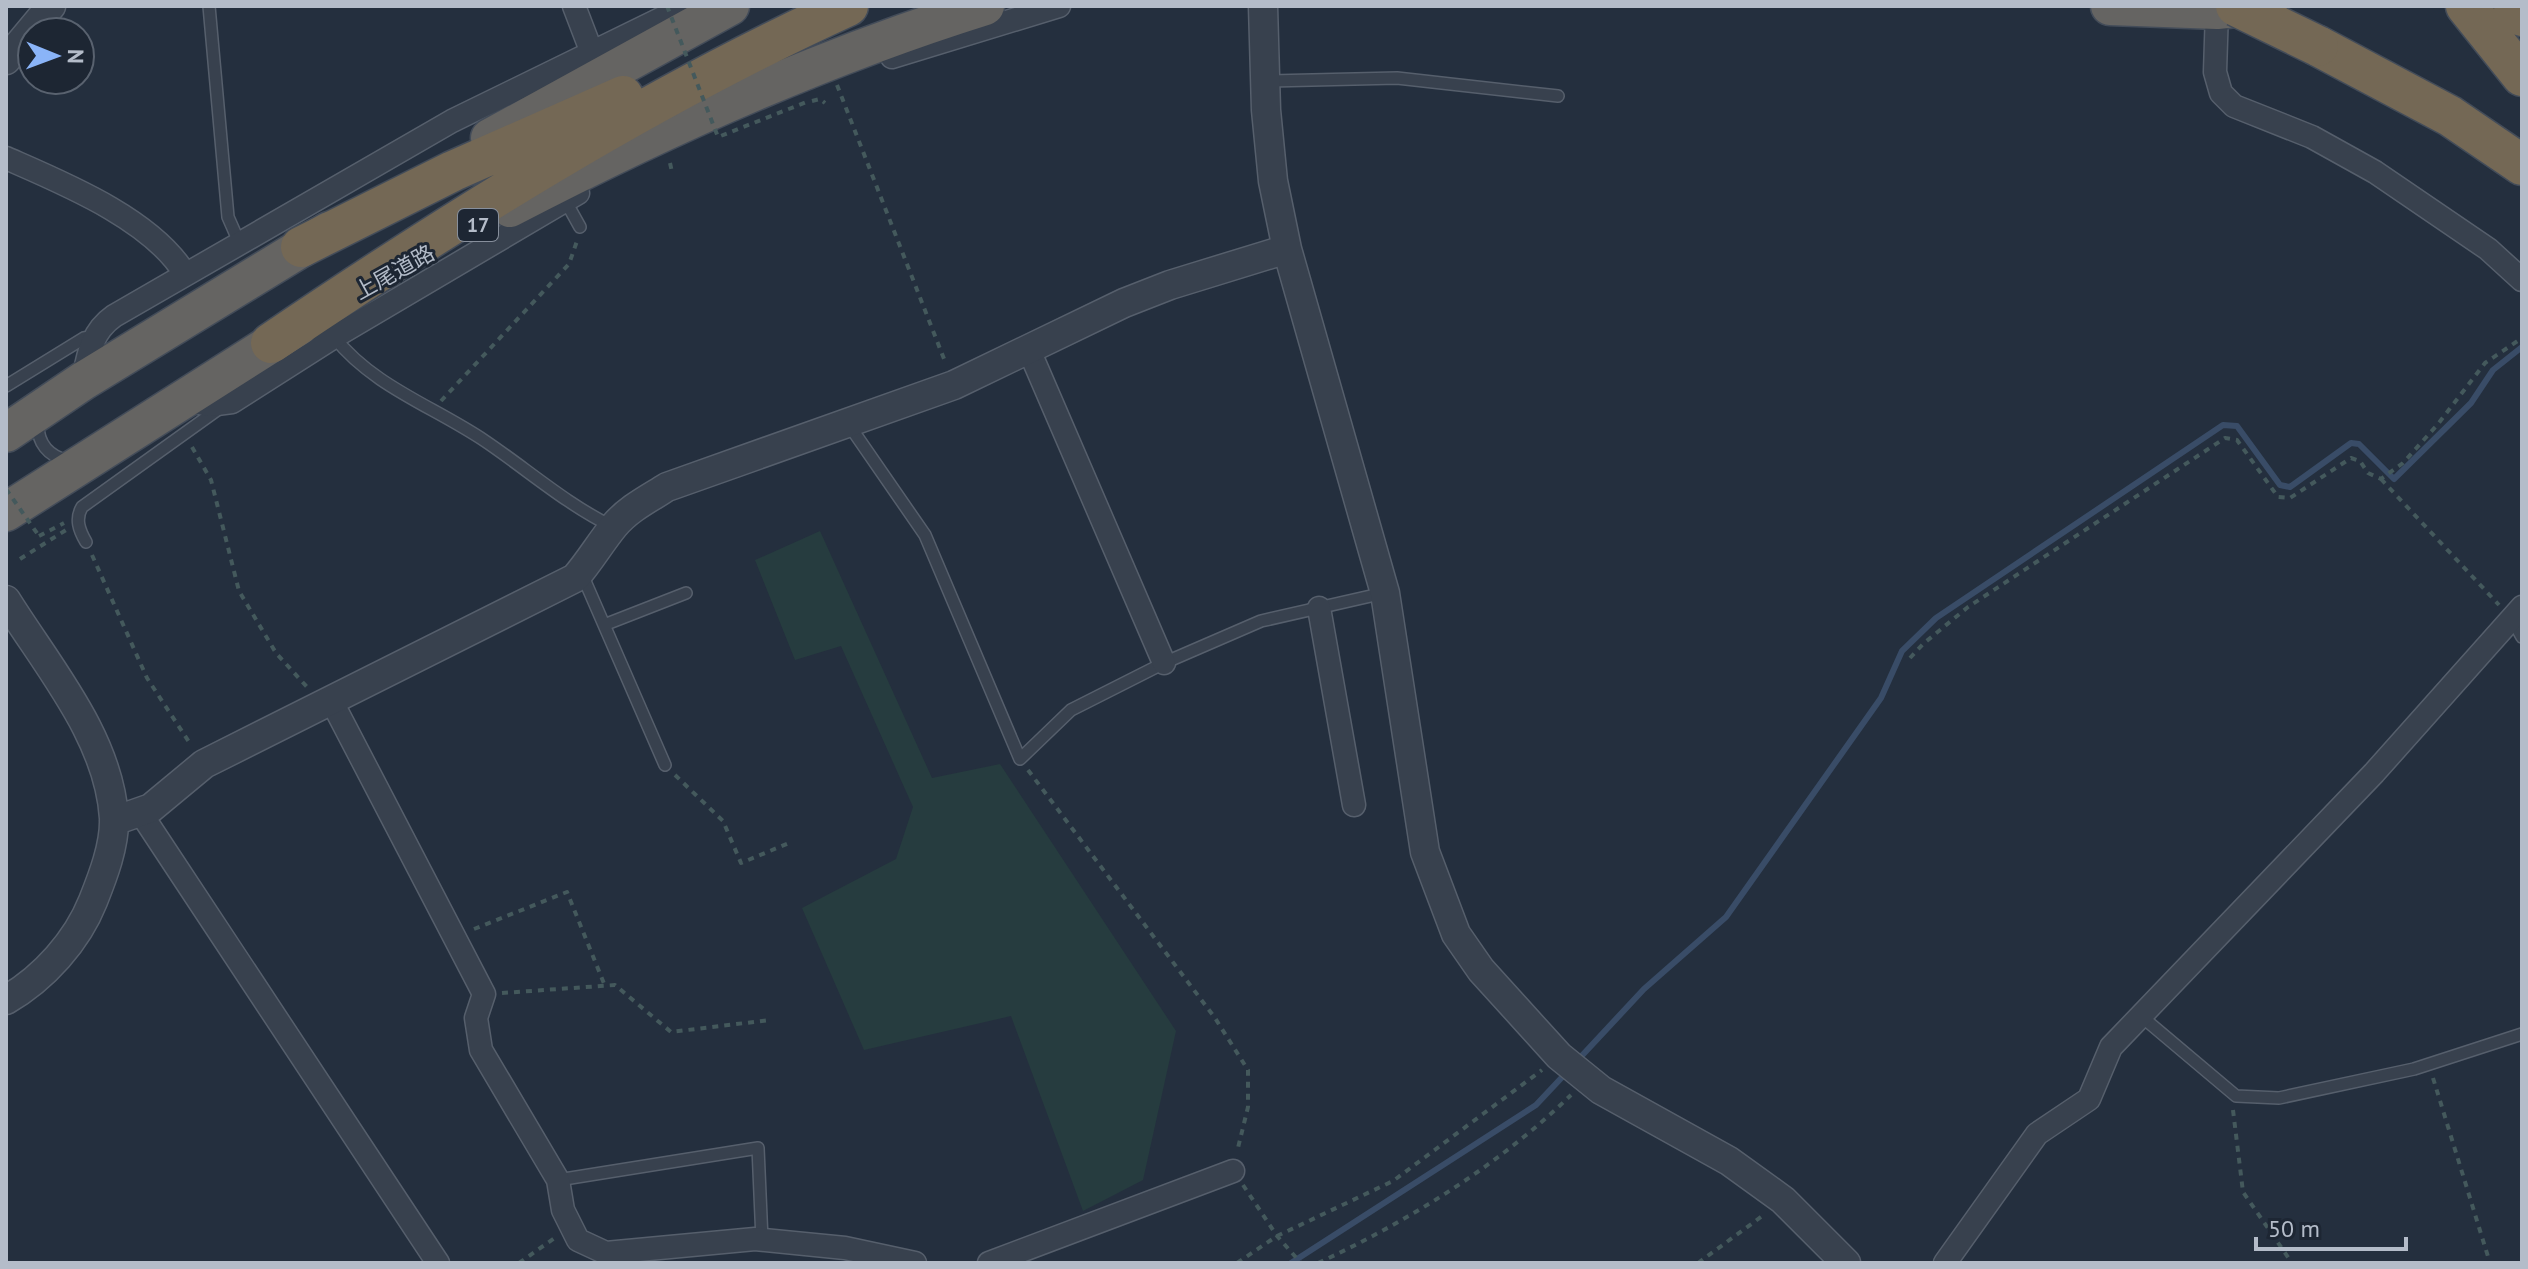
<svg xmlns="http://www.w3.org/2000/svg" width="2528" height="1269" font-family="'PT Sans','Noto Sans JP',sans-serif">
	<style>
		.green { fill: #263c3f }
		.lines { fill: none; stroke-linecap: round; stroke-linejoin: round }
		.stream { stroke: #394c67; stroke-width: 6 }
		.service-casing { stroke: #565f6c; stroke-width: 14 }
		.minor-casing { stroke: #565f6c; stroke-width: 25 }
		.tertiary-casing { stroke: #565f6c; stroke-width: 31 }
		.trunk-casing { stroke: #434c59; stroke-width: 41 }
		.motorway-casing { stroke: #434c59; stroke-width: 43 }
		.path { stroke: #44595c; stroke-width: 4; stroke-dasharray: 6 6; stroke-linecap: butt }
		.service { stroke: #38414e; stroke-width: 11 }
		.minor { stroke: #38414e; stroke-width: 22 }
		.tertiary { stroke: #38414e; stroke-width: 28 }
		.trunk { stroke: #656462; stroke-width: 38 }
		.motorway { stroke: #746855; stroke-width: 40 }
		.motorway-bridge-casing { stroke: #434c59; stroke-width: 43; stroke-linecap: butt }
		.path-bridge { stroke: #44595c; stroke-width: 4; stroke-dasharray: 6 6; stroke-linecap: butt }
		.motorway-bridge { stroke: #746855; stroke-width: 40 }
		.labels { text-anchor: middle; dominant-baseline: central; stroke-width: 6; stroke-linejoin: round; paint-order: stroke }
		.shield { fill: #1d2633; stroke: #878f9c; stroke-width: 2 }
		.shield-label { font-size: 20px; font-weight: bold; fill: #b4bcc9 }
		.street-label { font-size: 22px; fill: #b4bcc9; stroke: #1d2633 }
	</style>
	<rect width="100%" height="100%" fill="#242f3e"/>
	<!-- green -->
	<path class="green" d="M 820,531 L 932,778 L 1000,764 L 1176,1031 L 1143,1180 L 1083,1211 L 1011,1016 L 864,1050 L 802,908 L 896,859 L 913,807 L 841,646 L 795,660 L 755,560 Z"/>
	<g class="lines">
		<!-- stream -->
		<path class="stream" d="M 1576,1062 L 1644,989 L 1726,917 L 1881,698 L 1902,651 L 1936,618 L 2223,425 L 2237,426 L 2280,485 L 2290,487 L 2351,443 L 2359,444 L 2394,479 L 2471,403 L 2493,370 L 2522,347
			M 1291,1263 L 1536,1105 L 1566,1073"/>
		<!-- service casing -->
		<g class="service-casing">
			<path id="service" d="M 209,6 L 228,217 L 239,242
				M 1267,81 L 1397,78 L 1558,96
				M 565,200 L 580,227
				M 334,337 C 374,387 433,406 485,441 C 528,470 566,504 613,527
				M 6,386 L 84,338 L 95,336
				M 38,422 C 37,443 48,456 68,461
				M 849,425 L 925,535 L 1020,759 L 1071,710 L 1164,663 L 1261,621 L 1384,593
				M 86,542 C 79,530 75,519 82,507 L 220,408
				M 581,572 L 665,765
				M 2512,619 L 2522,637
				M 604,625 L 686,593
				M 2141,1016 L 2236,1096 L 2279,1098 L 2414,1069 L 2522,1034
				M 558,1180 L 758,1148 L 762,1240"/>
		</g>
		<!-- minor casing -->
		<g class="minor-casing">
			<path id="minor" d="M 574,6 L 592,53
				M 2217,10 L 2215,72 L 2221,93 L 2234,106 L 2312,137 L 2375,172 L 2488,249 L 2522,280
				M 892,57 L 1059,6
				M 6,158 C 63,183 152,219 185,274
				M 1029,350 L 1164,663
				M 83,381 C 88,355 91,332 114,316 L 452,121 L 687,6
				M 184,400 L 209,405 L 232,402 L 334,337 L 578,193
				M 1319,608 L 1354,805
				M 331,700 L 484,994 L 476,1018 L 481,1050 L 558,1180 L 563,1210 L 578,1240 L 606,1253 L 755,1239 L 845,1248 L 915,1263
				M 140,812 L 438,1263
				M 989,1263 L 1233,1171
				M 1945,1263 L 2037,1134 L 2089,1099 L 2111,1047 L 2374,773 L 2522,607"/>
		</g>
		<!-- tertiary casing -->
		<g class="tertiary-casing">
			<path id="tertiary" d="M 1263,6 L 1266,110 L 1273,181 L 1287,249 L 1385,593 L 1425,852 L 1456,934 L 1481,970 L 1559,1056 L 1601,1090 L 1729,1161 L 1783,1200 L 1846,1263
				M 6,60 L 51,6
				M 6,600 C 47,666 109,737 114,818 C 115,845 103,876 93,901 C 77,941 44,978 6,1000
				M 114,821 L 151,808 L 204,764 L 575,578 C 590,561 600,543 614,526 C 628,509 648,499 667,487 L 954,385 L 1124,303 L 1170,285 L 1287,249"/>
		</g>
		<!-- trunk casing -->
		<g class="trunk-casing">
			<path id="trunk" d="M 2110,6 L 2217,10 L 2254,6
				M 490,138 L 730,6
				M 510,208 C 663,128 819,58 985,6
				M 6,433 L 83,381 L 329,231
				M 6,512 L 299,326"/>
		</g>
		<!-- motorway casing -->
		<g class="motorway-casing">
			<path id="motorway" d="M 2466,6 L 2522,76
				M 2514,6 L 2522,16
				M 2318,46 L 2450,116 L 2522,165
				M 301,247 L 453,171 L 623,96
				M 271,343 C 456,218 645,99 848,6"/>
		</g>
		<!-- path -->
		<path class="path" d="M 837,85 L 946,364
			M 812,101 L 820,99 L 825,103
			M 670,163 L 672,172
			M 441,401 L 569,264 L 577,241
			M 192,447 L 211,480 L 239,591 L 276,653 L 307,687
			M 2381,479 L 2499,605
			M 39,536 L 64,523
			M 92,555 L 147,678 L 191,745
			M 20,559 L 66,530
			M 1910,658 L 1923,644 L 1968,607 L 2225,438 L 2237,440 L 2278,497 L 2290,498 L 2351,458 L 2360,461 L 2368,473 L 2381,479 L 2403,463 L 2438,424 L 2485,363 L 2522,338
			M 1028,770 L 1215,1018 L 1248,1070 L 1248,1107 L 1237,1152
			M 675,775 L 723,821 L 741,863 L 789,843
			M 474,929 L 567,892 L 605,986
			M 502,993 L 615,985 L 671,1032 L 770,1020
			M 2433,1078 L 2490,1263
			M 2233,1110 L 2243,1192 L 2292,1263
			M 1243,1185 L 1277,1236 L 1301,1263
			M 519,1263 L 556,1237
			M 1237,1263 L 1277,1236 L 1393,1181 L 1542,1070
			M 1318,1263 C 1409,1221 1499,1165 1571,1095
			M 1698,1263 L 1765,1214"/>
		<!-- service -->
		<use href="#service" class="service"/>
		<!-- minor -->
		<use href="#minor" class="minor"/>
		<!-- tertiary -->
		<use href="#tertiary" class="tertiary"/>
		<!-- trunk -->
		<use href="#trunk" class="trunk"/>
		<!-- motorway -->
		<use href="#motorway" class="motorway"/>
		<!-- motorway-bridge casing -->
		<g class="motorway-bridge-casing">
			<path id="motorway-bridge" d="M 2236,6 L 2318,46"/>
		</g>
		<!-- path-bridge -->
		<path class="path-bridge" d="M 667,6 L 718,137 L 809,101
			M 6,489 L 39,536"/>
		<!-- motorway-bridge -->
		<use href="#motorway-bridge" class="motorway-bridge"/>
	</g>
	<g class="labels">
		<!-- shield labels -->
		<rect class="shield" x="458" y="209" width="40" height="32" rx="6"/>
		<g class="shield-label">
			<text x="478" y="225">17</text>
		</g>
		<!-- street labels -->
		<g class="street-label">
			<text transform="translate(394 272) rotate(-29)">上尾道路</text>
		</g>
	</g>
	<!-- border -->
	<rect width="2528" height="1269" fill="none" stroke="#b4bcc9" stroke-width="16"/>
	<!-- north arrow -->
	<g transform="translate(56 56) rotate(91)"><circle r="38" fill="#1d2633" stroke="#59626f" stroke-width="2"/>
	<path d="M0-6L14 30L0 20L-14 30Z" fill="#8ab4f8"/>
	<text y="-12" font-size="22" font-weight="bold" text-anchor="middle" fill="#b4bcc9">N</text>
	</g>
	<!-- scale -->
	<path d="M2256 1237v12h150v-12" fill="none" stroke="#b4bcc9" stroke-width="4"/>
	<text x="2268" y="1237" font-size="24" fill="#b4bcc9" stroke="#1d2633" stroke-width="6" paint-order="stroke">50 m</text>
</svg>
